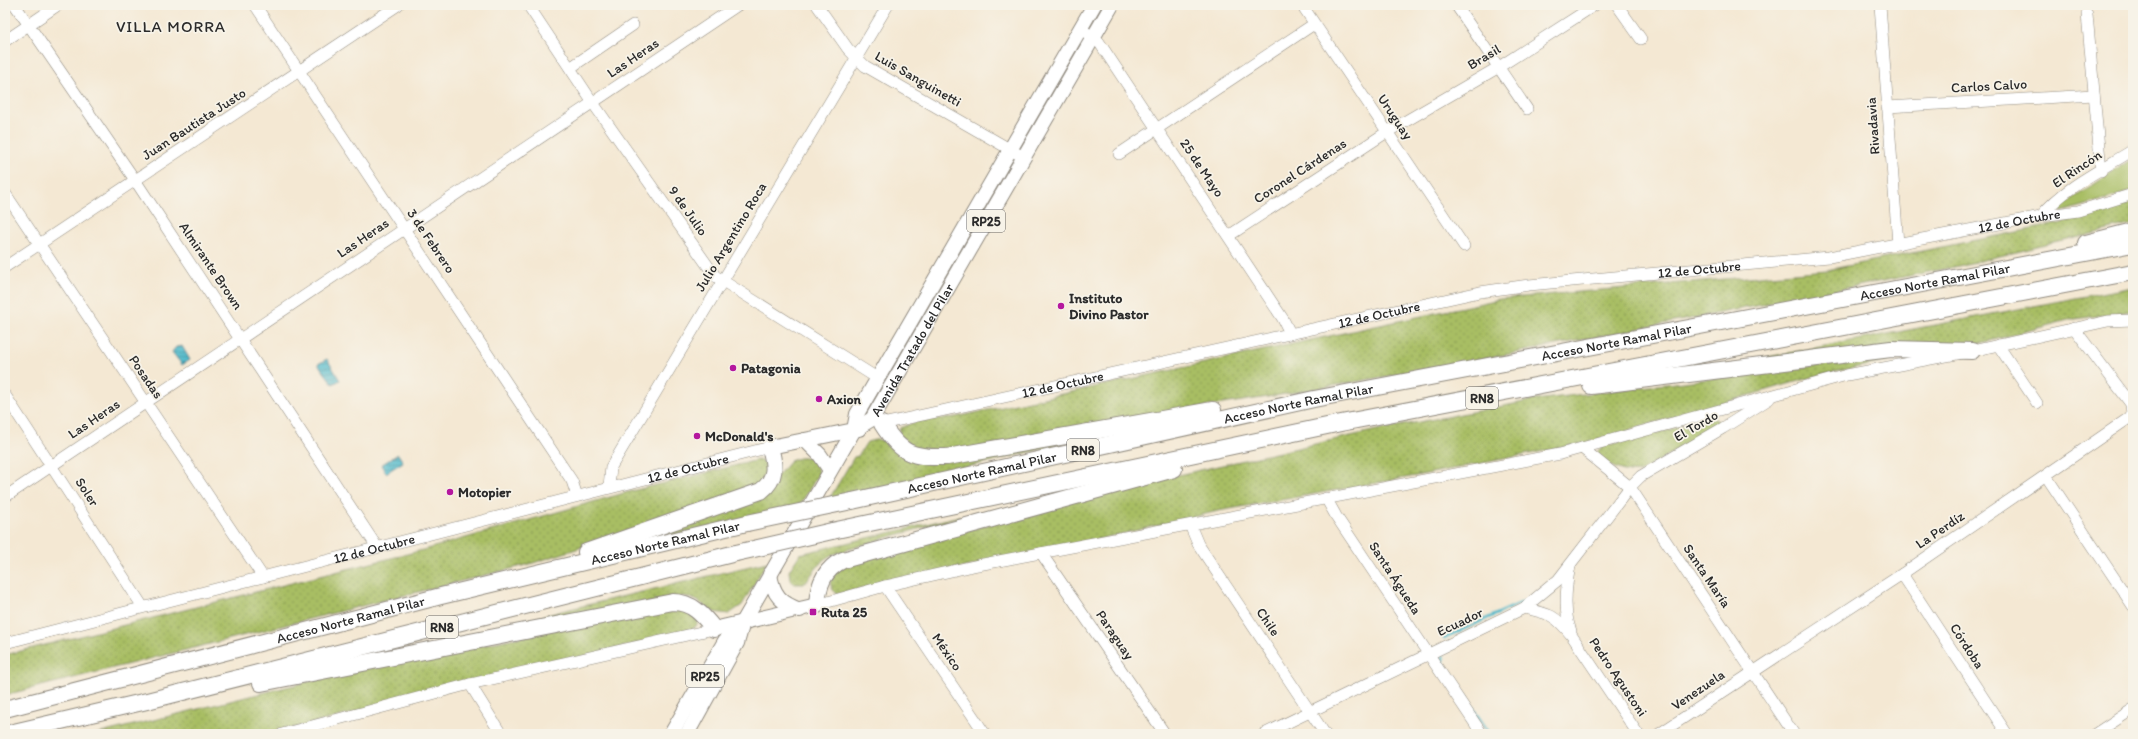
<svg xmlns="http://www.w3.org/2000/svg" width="2138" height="739" font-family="Itim,sans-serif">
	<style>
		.grass { fill: url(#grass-dots); stroke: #6a7447 }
		.green { fill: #a8be63; stroke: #6a7447 }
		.water { fill: url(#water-rules); stroke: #3d727b }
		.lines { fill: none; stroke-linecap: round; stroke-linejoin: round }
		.stream { stroke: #4fb9cb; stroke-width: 3 }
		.minor-casing { stroke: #908a7f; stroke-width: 12 }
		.major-casing { stroke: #908a7f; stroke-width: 16 }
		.highway-casing { stroke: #908a7f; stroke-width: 18 }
		.minor { stroke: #fff; stroke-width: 11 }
		.major { stroke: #fff; stroke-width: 14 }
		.highway { stroke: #fff; stroke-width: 16 }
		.highway-bridge-casing { stroke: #908a7f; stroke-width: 18; stroke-linecap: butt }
		.highway-bridge { stroke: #fff; stroke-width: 16 }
		.poi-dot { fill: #b5179e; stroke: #f7f3e8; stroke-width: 1.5 }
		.labels { text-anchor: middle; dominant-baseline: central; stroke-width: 3.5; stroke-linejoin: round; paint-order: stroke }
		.shield { fill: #f7f3e8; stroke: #686764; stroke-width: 1 }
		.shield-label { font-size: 13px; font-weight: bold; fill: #2b2b2b }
		.street-label { font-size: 14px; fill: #2b2b2b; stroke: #f7f3e8 }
		.poi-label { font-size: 14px; font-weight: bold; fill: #2b2b2b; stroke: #f7f3e8; text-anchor: start }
		.quarter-label { font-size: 16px; letter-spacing: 1px; fill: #2b2b2b; stroke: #f7f3e8 }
	</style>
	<defs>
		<pattern id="grass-dots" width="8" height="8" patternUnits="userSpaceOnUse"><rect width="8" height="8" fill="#a8be63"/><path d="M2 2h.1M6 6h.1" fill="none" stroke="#899b52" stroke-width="1.8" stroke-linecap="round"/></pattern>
		<pattern id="water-rules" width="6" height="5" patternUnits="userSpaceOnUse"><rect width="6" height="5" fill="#4fb9cb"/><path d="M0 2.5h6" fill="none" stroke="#4297a5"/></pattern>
	</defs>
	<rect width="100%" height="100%" fill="#f7f3e8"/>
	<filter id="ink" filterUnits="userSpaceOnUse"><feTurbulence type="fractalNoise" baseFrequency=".025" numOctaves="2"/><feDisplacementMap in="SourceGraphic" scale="8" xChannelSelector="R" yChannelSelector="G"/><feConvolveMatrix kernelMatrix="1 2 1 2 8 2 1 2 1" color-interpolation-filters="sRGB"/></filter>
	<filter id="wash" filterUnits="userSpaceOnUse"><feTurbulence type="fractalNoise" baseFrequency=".012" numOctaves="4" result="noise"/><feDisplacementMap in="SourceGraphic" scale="16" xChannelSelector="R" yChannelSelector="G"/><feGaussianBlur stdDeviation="0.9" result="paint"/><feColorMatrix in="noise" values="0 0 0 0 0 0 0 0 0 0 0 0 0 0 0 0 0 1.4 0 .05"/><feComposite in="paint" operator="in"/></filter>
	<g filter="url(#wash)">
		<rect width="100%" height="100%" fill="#f4e8d3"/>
		<!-- grass -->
		<path class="grass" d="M 2133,203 L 2133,224 L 1954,267 L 1474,361 L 1268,397 L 1118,420 L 959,451 L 918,452 L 899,434 L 900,428 L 917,421 L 956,417 L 1500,299 L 1827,270 L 2072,221 Z
			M 2133,287 L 2133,311 L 2068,320 L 1986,342 L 1959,345 L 1752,360 Z
			M 1889,357 L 1888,361 L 1819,375 L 1585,443 L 1416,476 L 1218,511 L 1117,535 L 837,594 L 833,590 L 830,583 L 835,572 L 843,566 L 1103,492 L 1377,430 L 1535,400 Z
			M 1715,418 L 1718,421 L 1718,425 L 1640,472 C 1626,474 1604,466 1597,453 L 1601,447 Z
			M 875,440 L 883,440 L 902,456 L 1070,442 L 828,501 L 854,457 L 858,456 L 867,442 Z
			M 799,458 L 807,458 L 814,461 L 819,473 L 799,507 L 596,554 L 692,520 L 779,474 L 790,461 Z
			M 758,460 L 765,463 L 767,470 L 762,484 L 647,526 L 530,564 L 5,695 L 5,655 L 427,549 L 628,492 Z
			M 960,516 L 961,517 L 878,540 L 831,555 L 823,560 L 804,584 L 795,584 L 790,580 L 789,571 L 800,554 Z
			M 767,562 L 742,605 L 729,614 L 713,612 L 698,601 L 685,596 L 458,640 L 562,611 Z
			M 661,608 L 690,610 L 698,622 L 696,626 L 691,630 L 269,734 L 97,734 L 331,676 Z"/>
		<!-- green -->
		<path class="green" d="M 2133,158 L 2133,191 L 2062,212 L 2059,208 Z"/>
		<!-- water -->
		<path class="water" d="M 182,346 L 190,360 L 182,365 L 172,352 L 176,347 Z
			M 327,359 L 340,380 L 333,384 L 318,364 Z
			M 398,454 L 403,462 L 386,473 L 381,465 Z"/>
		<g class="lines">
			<!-- stream -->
			<path class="stream" d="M 1444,638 L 1523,602
				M 1443,656 L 1443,664 L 1490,734"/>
		</g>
	</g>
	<g filter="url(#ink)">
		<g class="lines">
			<!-- minor casing -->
			<g class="minor-casing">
				<g id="minor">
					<path d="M 15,5 L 135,180 L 377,547"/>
					<path d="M 255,5 L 572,481 L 577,496"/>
					<path d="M 528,5 L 593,103 L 715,276 L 877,378"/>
					<path d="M 817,5 L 848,49 L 865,66 L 1018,154"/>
					<path d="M 1302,5 L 1464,246"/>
					<path d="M 1456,5 L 1527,109"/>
					<path d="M 1617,5 L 1641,39"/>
					<path d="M 1880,5 L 1898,244"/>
					<path d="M 2087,14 L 2101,171"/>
					<path d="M 1080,28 L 1099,42 L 1283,319 L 1290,333"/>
					<path d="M 5,41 L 58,5"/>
					<path d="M 570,68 L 633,25"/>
					<path d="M 1887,107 L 2094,95"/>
					<path d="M 1119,154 L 1314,24"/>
					<path d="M 5,193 L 263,577"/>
					<path d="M 2041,216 C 2064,187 2103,169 2133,150"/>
					<path d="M 1230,235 L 1387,132 L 1499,67 L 1595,5"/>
					<path d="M 5,267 L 398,5"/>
					<path d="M 1998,345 L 2037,403"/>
					<path d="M 5,395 L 143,607"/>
					<path id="s1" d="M 882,424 L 1480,292 L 1529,285 L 1829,257 L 2041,216 L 2078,211 L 2133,194"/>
					<path d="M 1582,448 L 1630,487 L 1794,734"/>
					<path d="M 2046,476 L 2133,606"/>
					<path d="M 609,487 L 611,467 L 888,5"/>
					<path d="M 5,497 L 738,5"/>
					<path d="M 1326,498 L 1336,516 L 1482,734"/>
					<path d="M 1190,525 L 1198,544 L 1325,734"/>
					<path d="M 1041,553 L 1165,734"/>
					<path d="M 1570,566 C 1566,586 1563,611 1571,631"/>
					<path d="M 1902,574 L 2007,734"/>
					<path d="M 885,586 L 985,734"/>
					<path d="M 817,605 L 885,586 L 978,565 L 1560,454 L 1847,375 L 1972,351 L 2108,321 L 2133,320"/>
					<path d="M 1524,608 C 1551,614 1555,615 1572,636 L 1638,734"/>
					<path id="s2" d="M 5,643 L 770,447"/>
					<path d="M 470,684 L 501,734"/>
					<path d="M 282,734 L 470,684 L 714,629"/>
					<path d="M 1264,734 L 1524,608 L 1558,580 L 1630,487 L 1641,476 L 1723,428 L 1769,399"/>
					<path d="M 1659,734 L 1902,574 L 2129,418 L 2132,414 L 2131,404 L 2074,328"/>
					<path d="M 2095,734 L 2133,709"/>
				</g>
			</g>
			<!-- major casing -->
			<g class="major-casing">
				<g id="major">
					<path id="s3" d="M 854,430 L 872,419 L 1112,5"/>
					<path d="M 805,440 L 820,455 L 830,470"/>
					<path d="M 770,447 L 859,429"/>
					<path d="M 770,574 C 773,595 781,603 800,610"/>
					<path d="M 714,629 L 817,605"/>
					<path d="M 671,734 L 726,639 L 741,623"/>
					<path d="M 687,734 L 737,643 L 743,622 L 854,430 L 857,414 L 1094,5"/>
				</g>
			</g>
			<!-- highway casing -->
			<g class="highway-casing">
				<g id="highway">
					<path d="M 2086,243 L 2133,231"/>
					<path d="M 1591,386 L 1891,349 L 1972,351"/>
					<path d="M 882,424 C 901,454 912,458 947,457 L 1213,410"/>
					<path id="s4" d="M 852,501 L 1314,399 L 2133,244"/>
					<path d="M 832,531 L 1341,423 L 2133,272"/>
					<path d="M 586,552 L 761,491 C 777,479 775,465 770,447"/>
					<path d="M 817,605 C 818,585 824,569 843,560 L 1174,469"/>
					<path d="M 261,683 L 673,602 C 692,602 703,615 714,629"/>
					<path id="s5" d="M 5,709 L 441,596 L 747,523"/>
					<path d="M 5,734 L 147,701 L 736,553"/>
				</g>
			</g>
			<!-- minor -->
			<use href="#minor" class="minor"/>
			<!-- major -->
			<use href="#major" class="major"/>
			<!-- highway -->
			<use href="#highway" class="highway"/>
			<!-- highway-bridge casing -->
			<g class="highway-bridge-casing">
				<path id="highway-bridge" d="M 747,523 L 852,501
					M 736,553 L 832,531"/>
			</g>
			<!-- highway-bridge -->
			<use href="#highway-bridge" class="highway-bridge"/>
		</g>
	</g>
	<!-- markers -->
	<g class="poi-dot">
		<circle cx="1061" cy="306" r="4"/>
		<circle cx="733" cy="368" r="4"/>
		<circle cx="819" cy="399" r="4"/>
		<circle cx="697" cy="436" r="4"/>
		<circle cx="450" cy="492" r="4"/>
		<rect x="809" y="608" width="8" height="8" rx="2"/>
	</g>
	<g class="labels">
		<!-- shield labels -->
		<g class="shield">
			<rect x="967" y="210" width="38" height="22" rx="3"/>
			<rect x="1466" y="387" width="32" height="22" rx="3"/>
			<rect x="1067" y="439" width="32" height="22" rx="3"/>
			<rect x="426" y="616" width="32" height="22" rx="3"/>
			<rect x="686" y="665" width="38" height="22" rx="3"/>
		</g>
		<g class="shield-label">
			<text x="986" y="221">RP25</text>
			<text x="1482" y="398">RN8</text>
			<text x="1083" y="450">RN8</text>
			<text x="442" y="627">RN8</text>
			<text x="705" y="676">RP25</text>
		</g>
		<!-- street labels -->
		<g class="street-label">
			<text transform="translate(1484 57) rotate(-31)">Brasil</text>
			<text transform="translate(633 58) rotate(-34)">Las Heras</text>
			<text transform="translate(918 79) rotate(30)">Luis Sanguinetti</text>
			<text transform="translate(1989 86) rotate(-3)">Carlos Calvo</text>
			<text transform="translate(1395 117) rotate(56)">Uruguay</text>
			<text transform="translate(194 124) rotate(-33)">Juan Bautista Justo</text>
			<text transform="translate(1873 126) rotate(-94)">Rivadavia</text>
			<text transform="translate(1202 168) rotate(56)">25 de Mayo</text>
			<text transform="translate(2077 169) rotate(-34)">El Rincón</text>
			<text transform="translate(1300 171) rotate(-33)">Coronel Cárdenas</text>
			<text transform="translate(688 211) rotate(55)">9 de Julio</text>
			<text stroke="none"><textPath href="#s1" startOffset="1157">12 de Octubre</textPath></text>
			<text transform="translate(731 237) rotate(-59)">Julio Argentino Roca</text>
			<text transform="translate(363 238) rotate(-34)">Las Heras</text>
			<text transform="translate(431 241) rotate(56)">3 de Febrero</text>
			<text transform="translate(211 266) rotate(56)">Almirante Brown</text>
			<text stroke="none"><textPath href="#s1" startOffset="833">12 de Octubre</textPath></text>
			<text stroke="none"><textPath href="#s4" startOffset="1105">Acceso Norte Ramal Pilar</textPath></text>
			<text stroke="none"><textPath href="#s1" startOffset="509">12 de Octubre</textPath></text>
			<text stroke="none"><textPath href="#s4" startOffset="781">Acceso Norte Ramal Pilar</textPath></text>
			<text stroke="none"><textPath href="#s3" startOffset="101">Avenida Tratado del Pilar</textPath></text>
			<text transform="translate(146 377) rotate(56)">Posadas</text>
			<text stroke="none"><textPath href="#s1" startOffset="185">12 de Octubre</textPath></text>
			<text stroke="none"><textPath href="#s4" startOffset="457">Acceso Norte Ramal Pilar</textPath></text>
			<text transform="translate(94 419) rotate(-34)">Las Heras</text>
			<text transform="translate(1696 426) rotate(-30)">El Tordo</text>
			<text stroke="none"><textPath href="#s2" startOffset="705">12 de Octubre</textPath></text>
			<text stroke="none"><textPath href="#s4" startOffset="133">Acceso Norte Ramal Pilar</textPath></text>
			<text transform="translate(87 492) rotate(57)">Soler</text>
			<text transform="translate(1940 530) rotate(-34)">La Perdíz</text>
			<text stroke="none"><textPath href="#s5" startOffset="681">Acceso Norte Ramal Pilar</textPath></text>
			<text stroke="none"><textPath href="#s2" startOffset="381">12 de Octubre</textPath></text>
			<text transform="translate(1707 576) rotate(56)">Santa María</text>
			<text transform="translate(1395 578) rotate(57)">Santa Águeda</text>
			<text stroke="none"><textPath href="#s5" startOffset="357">Acceso Norte Ramal Pilar</textPath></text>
			<text transform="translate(1268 622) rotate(56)">Chile</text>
			<text transform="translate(1460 622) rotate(-25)">Ecuador</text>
			<text transform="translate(1115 635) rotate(56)">Paraguay</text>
			<text transform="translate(1967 646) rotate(57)">Córdoba</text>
			<text transform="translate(947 652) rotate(56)">México</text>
			<text transform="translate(1618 677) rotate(56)">Pedro Agustoni</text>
			<text transform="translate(1698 690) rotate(-34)">Venezuela</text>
		</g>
		<!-- poi labels -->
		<g class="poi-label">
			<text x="1069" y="298">Instituto<tspan x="1069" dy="16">Divino Pastor</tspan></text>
			<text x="741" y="368">Patagonia</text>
			<text x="827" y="399">Axion</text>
			<text x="705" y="436">McDonald's</text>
			<text x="458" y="492">Motopier</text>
			<text x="821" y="612">Ruta 25</text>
		</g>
		<!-- quarter labels -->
		<g class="quarter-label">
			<text x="171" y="26">VILLA MORRA</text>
		</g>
	</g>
	<!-- margin -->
	<rect width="2138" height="739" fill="none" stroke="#f7f3e8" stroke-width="20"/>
</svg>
